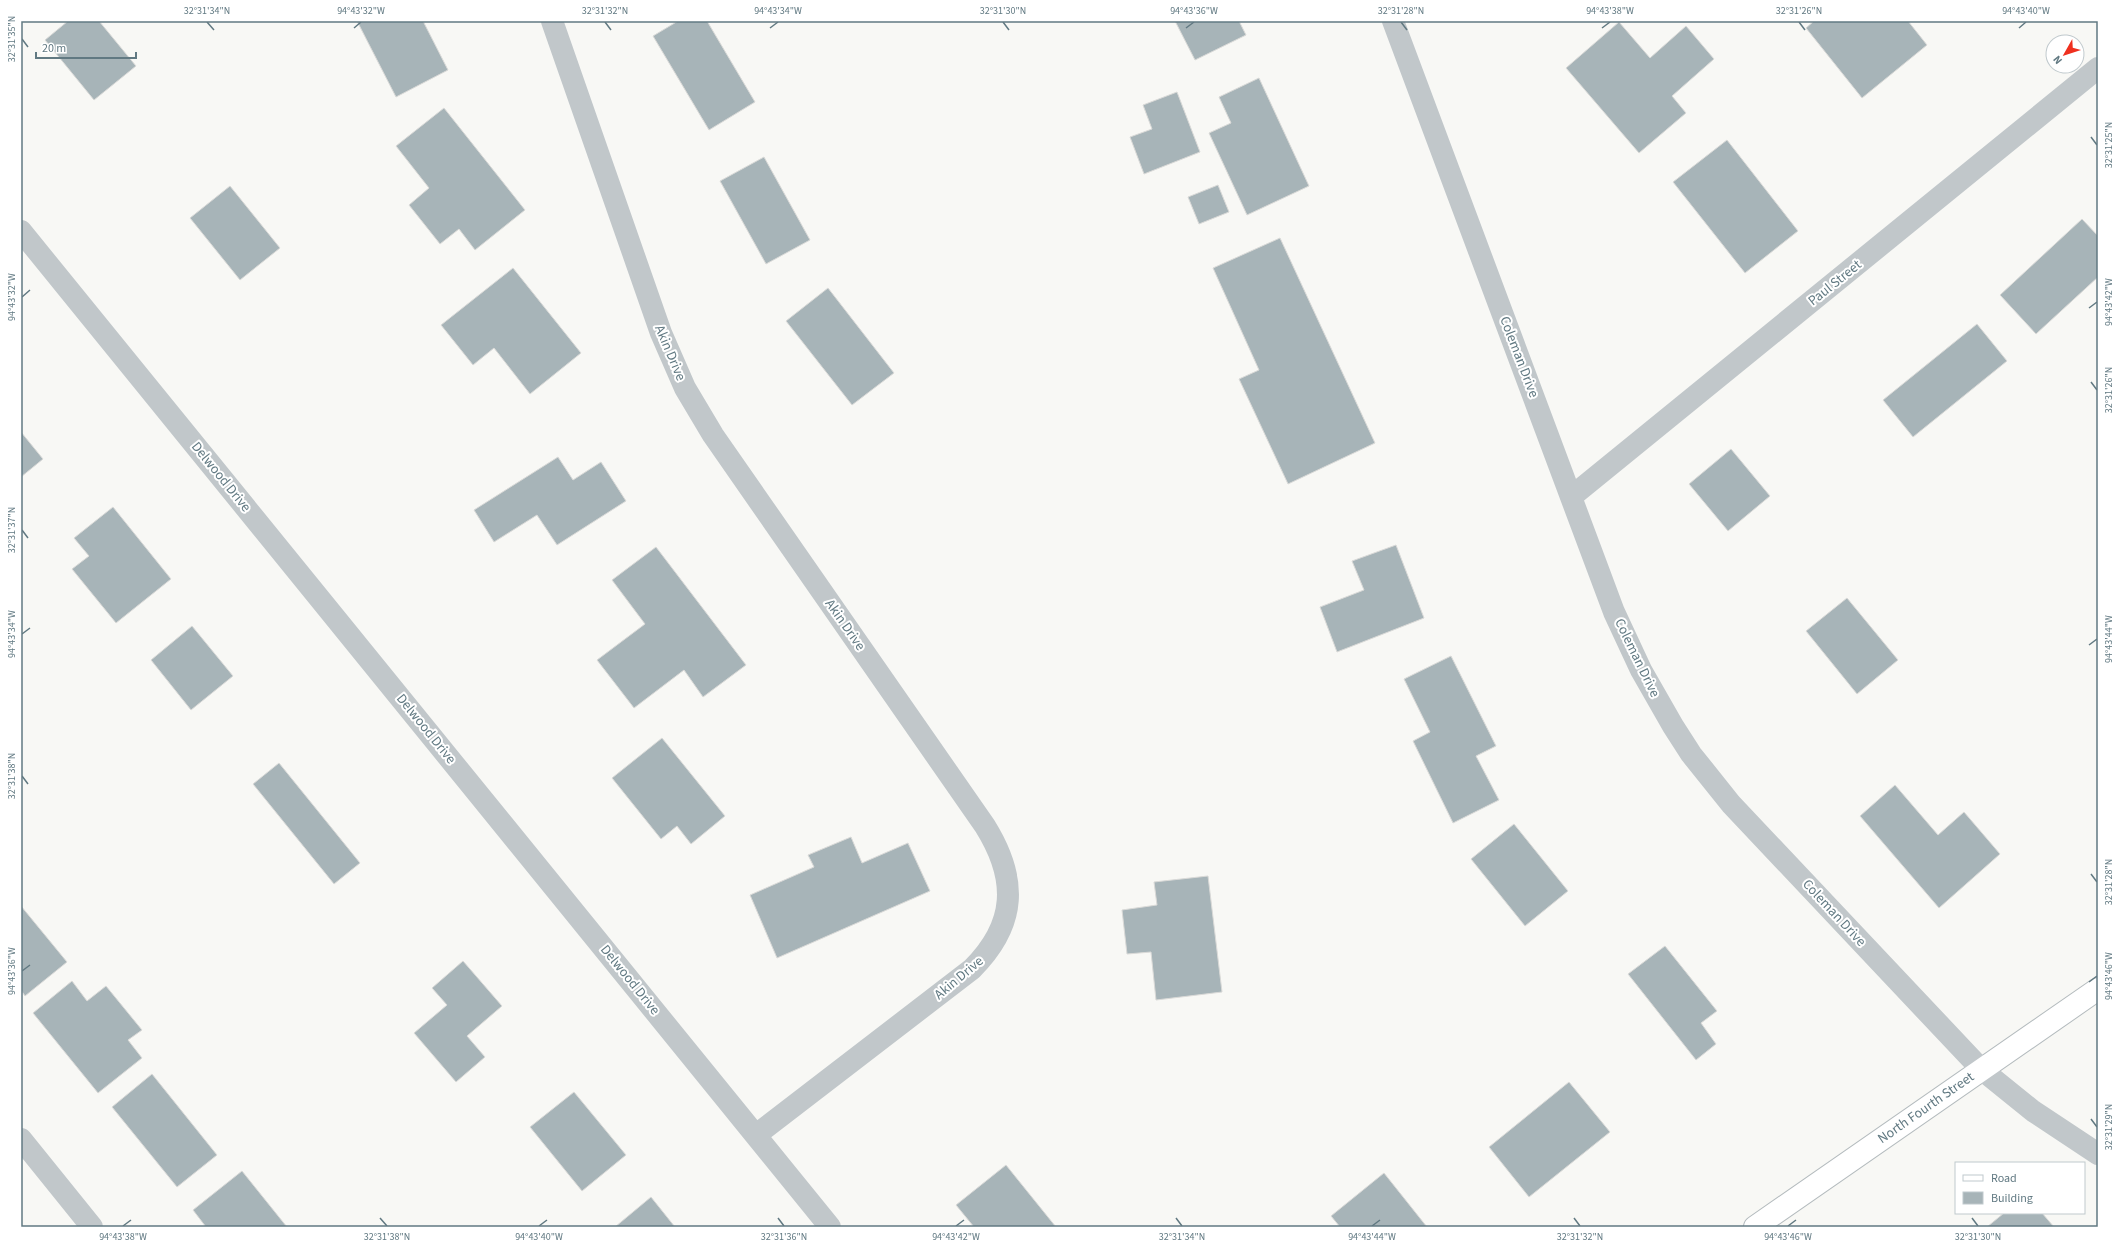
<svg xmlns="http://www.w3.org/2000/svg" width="2119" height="1248" font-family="'Source Sans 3',sans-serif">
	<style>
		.building { fill: #a7b4b8; stroke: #dadad8 }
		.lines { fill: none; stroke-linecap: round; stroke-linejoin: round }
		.major-casing { stroke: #b4bbbe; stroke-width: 24 }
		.minor { stroke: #c1c7ca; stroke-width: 22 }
		.major { stroke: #fff; stroke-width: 22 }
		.ticks { fill: none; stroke: #617982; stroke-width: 1.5 }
		.labels { text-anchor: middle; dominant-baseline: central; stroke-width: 4; stroke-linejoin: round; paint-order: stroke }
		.street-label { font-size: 14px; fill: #617982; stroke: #fff }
		.neatline { fill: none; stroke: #617982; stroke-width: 1.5 }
		.ticks-label { font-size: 10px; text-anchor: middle; fill: #617982 }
	</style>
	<rect width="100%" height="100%" fill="#f8f8f5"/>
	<!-- building -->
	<path class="building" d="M 68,21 L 99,21 L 136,66 L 94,100 L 45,40 Z
		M 357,21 L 423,21 L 448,70 L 396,97 Z
		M 678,21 L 707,21 L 755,102 L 709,130 L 653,36 Z
		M 1175,21 L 1239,21 L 1246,35 L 1195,60 Z
		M 1814,21 L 1908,21 L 1927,45 L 1862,98 L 1806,28 Z
		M 1619,22 L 1650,58 L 1686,26 L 1714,59 L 1672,96 L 1686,113 L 1639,153 L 1566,68 Z
		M 1259,78 L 1309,186 L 1247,215 L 1209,133 L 1231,123 L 1219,97 Z
		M 1177,92 L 1200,152 L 1144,174 L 1130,137 L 1152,129 L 1143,105 Z
		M 444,108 L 525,210 L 475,250 L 459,229 L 440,244 L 409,205 L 429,188 L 396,146 Z
		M 1727,140 L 1798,231 L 1745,273 L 1673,182 Z
		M 764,157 L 810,240 L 766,264 L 720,181 Z
		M 1218,185 L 1229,212 L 1199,224 L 1188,197 Z
		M 230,186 L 280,248 L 240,280 L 190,218 Z
		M 2082,219 L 2098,236 L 2098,277 L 2036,334 L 2000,295 Z
		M 1280,238 L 1375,443 L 1288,484 L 1239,379 L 1259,370 L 1213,268 Z
		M 513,268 L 581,353 L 530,394 L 494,348 L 473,365 L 441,325 Z
		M 828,288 L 894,373 L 852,405 L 786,321 Z
		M 1977,324 L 2007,361 L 1913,437 L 1883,400 Z
		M 21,432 L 43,459 L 21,477 Z
		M 1731,449 L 1770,496 L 1728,531 L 1689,484 Z
		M 558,457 L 573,480 L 601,462 L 626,501 L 557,545 L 537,515 L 494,542 L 474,510 Z
		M 113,507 L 171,579 L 116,623 L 72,569 L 89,556 L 74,538 Z
		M 1396,545 L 1424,618 L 1337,652 L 1320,607 L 1364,590 L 1352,561 Z
		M 656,547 L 746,665 L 703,697 L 684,670 L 634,708 L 597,660 L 645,624 L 612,580 Z
		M 1847,598 L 1898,660 L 1857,694 L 1806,631 Z
		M 192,626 L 233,676 L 191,710 L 151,660 Z
		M 1451,656 L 1496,746 L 1476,756 L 1499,800 L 1453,823 L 1413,741 L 1430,732 L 1404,679 Z
		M 662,738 L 725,816 L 691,844 L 677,826 L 661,839 L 612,778 Z
		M 279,763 L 360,863 L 334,884 L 253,784 Z
		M 1895,785 L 1938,835 L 1964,812 L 2000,854 L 1939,908 L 1860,816 Z
		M 1514,824 L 1568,891 L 1525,926 L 1471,859 Z
		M 851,837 L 862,863 L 908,843 L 930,891 L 777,958 L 750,895 L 814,867 L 808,855 Z
		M 1208,876 L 1222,992 L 1156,1000 L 1151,952 L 1127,954 L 1122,910 L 1157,905 L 1154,882 Z
		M 21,906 L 67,962 L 25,996 L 21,990 Z
		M 1665,946 L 1717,1011 L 1701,1023 L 1716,1044 L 1696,1060 L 1628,974 Z
		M 463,961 L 502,1006 L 467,1036 L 485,1057 L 456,1082 L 414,1033 L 447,1005 L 432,988 Z
		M 72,981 L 87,1001 L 106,986 L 142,1030 L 128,1040 L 142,1058 L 98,1093 L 33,1013 Z
		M 152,1074 L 217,1155 L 177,1187 L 112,1107 Z
		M 1569,1082 L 1610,1132 L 1529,1197 L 1489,1147 Z
		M 574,1092 L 626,1155 L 582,1191 L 530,1127 Z
		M 1006,1165 L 1056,1227 L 974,1227 L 956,1205 Z
		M 242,1171 L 287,1227 L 206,1227 L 193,1210 Z
		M 1384,1173 L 1427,1227 L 1340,1227 L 1331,1216 Z
		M 651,1197 L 675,1227 L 615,1227 Z
		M 2004,1213 L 2042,1213 L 2054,1227 L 1987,1227 Z"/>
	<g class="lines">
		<!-- major casing -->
		<g class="major-casing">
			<path id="major" d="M 1755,1227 L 2098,989"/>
		</g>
		<!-- minor -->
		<path class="minor" d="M 552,21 L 661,333 L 685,388 L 713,435 L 985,826 C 1018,879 1017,924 972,969 L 756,1135
			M 1393,21 L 1614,612 L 1641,670 L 1673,726 L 1691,754 L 1731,804 L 1981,1069 L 2033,1111 L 2098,1154
			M 21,231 L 830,1227
			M 1571,497 L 2098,68
			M 21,1139 L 92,1227"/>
		<!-- major -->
		<use href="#major" class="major"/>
	</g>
	<!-- ticks -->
	<path class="ticks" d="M 207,22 L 214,30M 605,22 L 611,30M 1003,22 L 1009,30M 1401,22 L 1407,30M 1799,22 L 1805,30M 354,28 L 361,22M 770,28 L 778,22M 1186,28 L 1194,22M 1602,28 L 1610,22M 2019,28 L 2026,22M 22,39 L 28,47M 2091,137 L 2097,145M 22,297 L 30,290M 2089,308 L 2097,302M 2091,382 L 2097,390M 22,530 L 28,538M 22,634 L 30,628M 2089,645 L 2097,639M 22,776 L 28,784M 2091,874 L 2097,882M 22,971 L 30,965M 2089,982 L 2097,976M 2091,1119 L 2097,1127M 380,1218 L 387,1226M 778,1218 L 784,1226M 1176,1218 L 1182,1226M 1574,1218 L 1580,1226M 1972,1218 L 1978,1226M 123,1226 L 131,1220M 539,1226 L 547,1220M 956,1226 L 964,1220M 1372,1226 L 1380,1220M 1788,1226 L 1796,1220"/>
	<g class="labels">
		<!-- street labels -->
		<g class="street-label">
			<text transform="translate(1835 283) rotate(-39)">Paul Street</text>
			<text transform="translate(670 353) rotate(67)">Akin Drive</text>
			<text transform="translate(1519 357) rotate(69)">Coleman Drive</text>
			<text transform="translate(221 477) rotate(51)">Delwood Drive</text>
			<text transform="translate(845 625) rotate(55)">Akin Drive</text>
			<text transform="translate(1637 658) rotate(64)">Coleman Drive</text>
			<text transform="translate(426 729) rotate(51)">Delwood Drive</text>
			<text transform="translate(1834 913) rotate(47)">Coleman Drive</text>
			<text transform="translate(959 978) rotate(-40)">Akin Drive</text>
			<text transform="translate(630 980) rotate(51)">Delwood Drive</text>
			<text transform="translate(1926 1108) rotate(-35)">North Fourth Street</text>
		</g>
	</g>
	<!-- border -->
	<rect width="2119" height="1248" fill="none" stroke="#ffffff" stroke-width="44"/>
	<!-- legend -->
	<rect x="1955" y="1162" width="130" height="52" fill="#ffffff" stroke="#c0c9cd"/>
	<rect x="1963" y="1175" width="20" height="6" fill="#ffffff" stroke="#c0c9cd"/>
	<text x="1991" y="1182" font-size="12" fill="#617982">Road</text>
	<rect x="1963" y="1192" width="20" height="12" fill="#a7b4b8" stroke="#c0c9cd"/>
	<text x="1991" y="1202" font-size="12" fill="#617982">Building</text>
	<!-- north arrow -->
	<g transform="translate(2065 54) rotate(231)"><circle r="19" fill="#ffffff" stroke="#c0c9cd"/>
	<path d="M0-3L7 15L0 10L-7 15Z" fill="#ef301f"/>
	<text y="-6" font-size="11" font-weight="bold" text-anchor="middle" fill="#617982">N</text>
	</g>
	<!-- scale -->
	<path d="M36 52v6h100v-6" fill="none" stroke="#617982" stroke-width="2"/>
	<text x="42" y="52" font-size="12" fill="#617982" stroke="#ffffff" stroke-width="3" paint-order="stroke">20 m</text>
	<rect x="22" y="22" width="2075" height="1204" class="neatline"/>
	<g class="ticks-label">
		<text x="207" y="14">32°31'34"N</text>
		<text x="361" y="14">94°43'32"W</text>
		<text x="605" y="14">32°31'32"N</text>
		<text x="778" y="14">94°43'34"W</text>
		<text x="1003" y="14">32°31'30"N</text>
		<text x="1194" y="14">94°43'36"W</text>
		<text x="1401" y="14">32°31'28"N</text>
		<text x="1610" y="14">94°43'38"W</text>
		<text x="1799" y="14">32°31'26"N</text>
		<text x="2026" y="14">94°43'40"W</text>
		<text transform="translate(11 39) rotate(-90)" y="4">32°31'35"N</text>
		<text transform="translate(2108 145) rotate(-90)" y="4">32°31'25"N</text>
		<text transform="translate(11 297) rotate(-90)" y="4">94°43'32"W</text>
		<text transform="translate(2108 302) rotate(-90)" y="4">94°43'42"W</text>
		<text transform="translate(2108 390) rotate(-90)" y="4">32°31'26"N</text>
		<text transform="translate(11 530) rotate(-90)" y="4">32°31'37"N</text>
		<text transform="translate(11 634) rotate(-90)" y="4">94°43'34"W</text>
		<text transform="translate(2108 639) rotate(-90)" y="4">94°43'44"W</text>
		<text transform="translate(11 776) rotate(-90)" y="4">32°31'38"N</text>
		<text transform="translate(2108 882) rotate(-90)" y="4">32°31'28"N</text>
		<text transform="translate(11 971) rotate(-90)" y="4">94°43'36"W</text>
		<text transform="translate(2108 976) rotate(-90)" y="4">94°43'46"W</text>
		<text transform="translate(2108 1127) rotate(-90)" y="4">32°31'29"N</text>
		<text x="123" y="1240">94°43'38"W</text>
		<text x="387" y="1240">32°31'38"N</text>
		<text x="539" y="1240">94°43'40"W</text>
		<text x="784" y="1240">32°31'36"N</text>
		<text x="956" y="1240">94°43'42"W</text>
		<text x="1182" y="1240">32°31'34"N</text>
		<text x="1372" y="1240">94°43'44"W</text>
		<text x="1580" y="1240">32°31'32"N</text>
		<text x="1788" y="1240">94°43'46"W</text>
		<text x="1978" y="1240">32°31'30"N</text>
	</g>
</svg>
